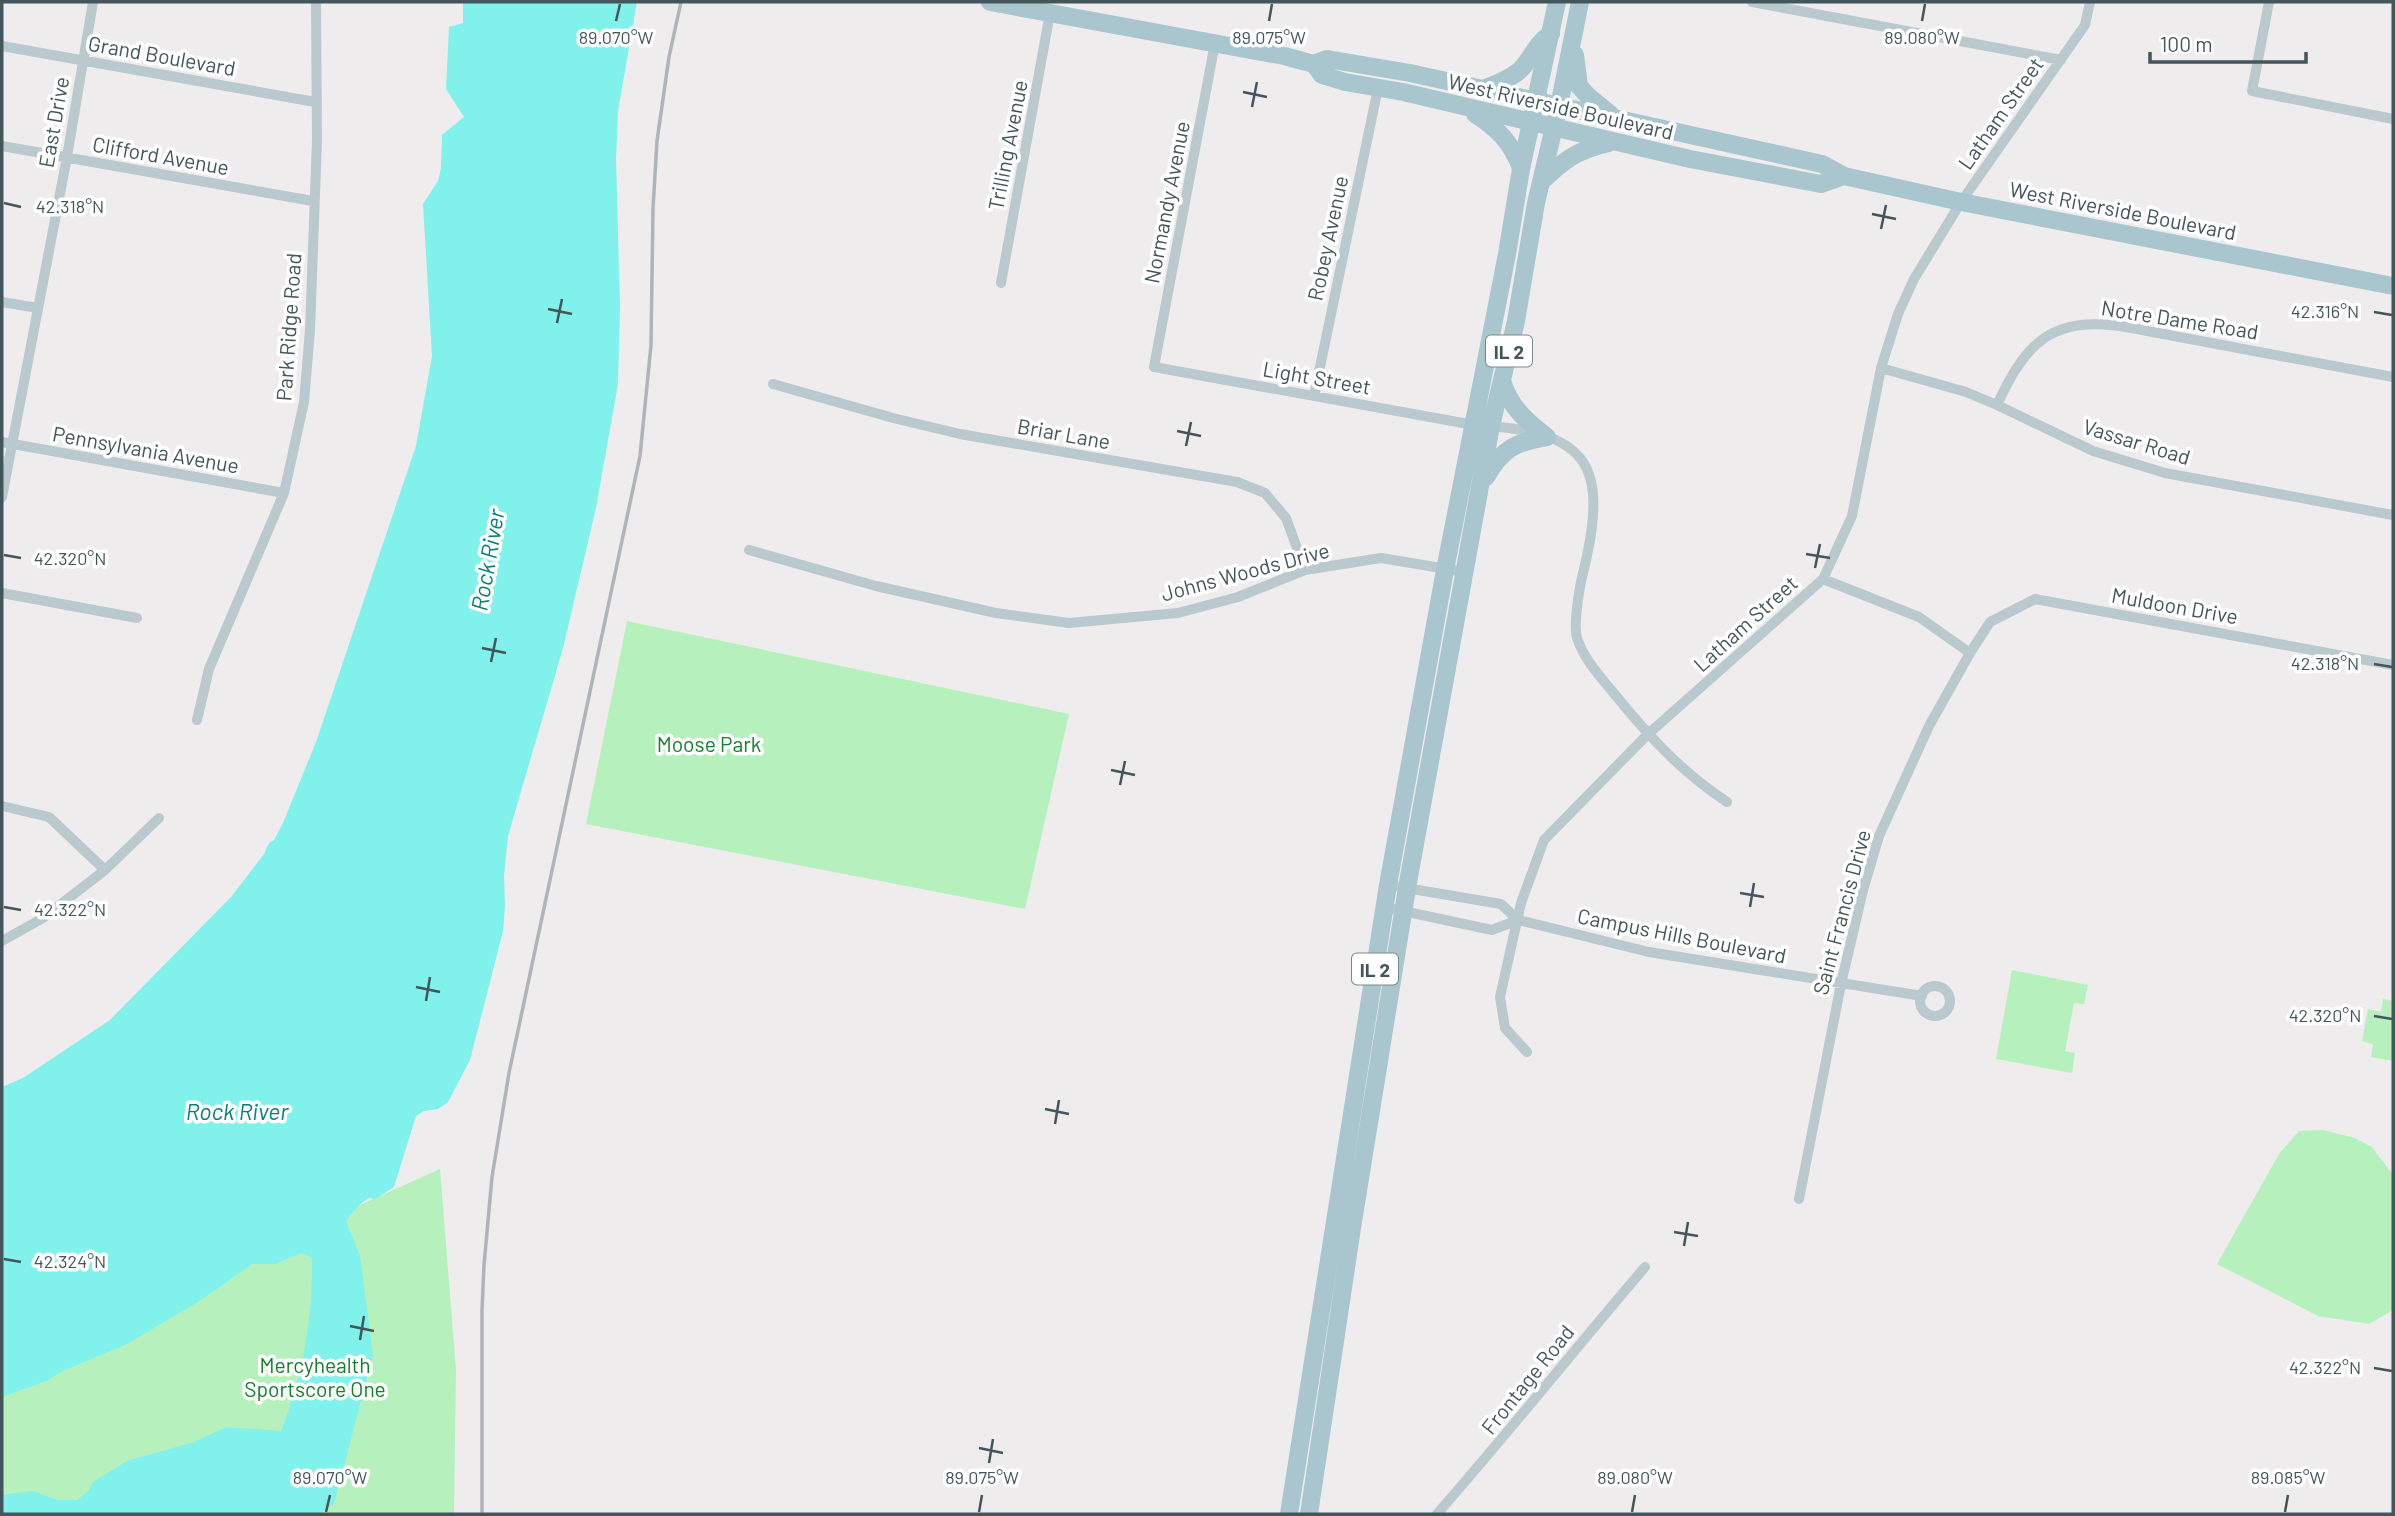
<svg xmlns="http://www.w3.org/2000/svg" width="2395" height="1516" font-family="Barlow,sans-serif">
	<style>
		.green { fill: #b6f1bd }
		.water { fill: #80f1eb }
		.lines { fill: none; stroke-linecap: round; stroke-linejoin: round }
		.street { stroke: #b9c9cd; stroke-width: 10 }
		.primary { stroke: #a9c5ce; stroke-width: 18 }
		.rail { stroke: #aeb4b7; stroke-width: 3.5 }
		.ticks { fill: none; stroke: #43565b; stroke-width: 2.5 }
		.labels { text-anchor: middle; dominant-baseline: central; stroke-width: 7; stroke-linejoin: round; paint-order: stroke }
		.shield { fill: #fff; stroke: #7b898c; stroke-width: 2 }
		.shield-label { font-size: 19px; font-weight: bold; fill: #43565b }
		.street-label { font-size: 21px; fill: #43565b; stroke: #fff }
		.park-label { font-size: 21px; fill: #10802a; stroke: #fff }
		.water-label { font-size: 23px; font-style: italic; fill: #077f78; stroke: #fff }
		.ticks-label { font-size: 18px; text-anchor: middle; fill: #43565b; stroke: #fff; stroke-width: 7; stroke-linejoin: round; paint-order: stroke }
	</style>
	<rect width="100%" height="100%" fill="#efeced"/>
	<!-- green -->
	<path class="green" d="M 627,621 L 1069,714 L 1025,909 L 586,824 Z
		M 2012,970 L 2088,985 L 2084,1004 L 2074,1003 L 2065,1051 L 2075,1053 L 2072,1073 L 1996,1059 Z
		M 2383,999 L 2393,1001 L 2393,1061 L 2371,1057 L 2373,1044 L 2362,1041 L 2368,1009 L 2381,1012 Z
		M 2323,1130 L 2355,1138 L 2372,1147 L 2393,1175 L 2393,1310 L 2369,1324 L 2318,1316 L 2217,1264 L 2279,1154 L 2299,1131 Z
		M 440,1169 L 456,1370 L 454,1514 L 2,1514 L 2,1365 Z"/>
	<!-- water -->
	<path class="water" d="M 463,2 L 637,2 L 618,111 L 616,158 L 620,308 L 618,384 L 596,508 L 563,648 L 508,836 L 504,876 L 505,906 L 503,931 L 470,1060 L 448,1102 L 438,1109 L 424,1111 L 416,1116 L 394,1187 L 375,1199 L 369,1198 L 360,1204 L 346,1221 L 360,1256 L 373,1355 L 334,1504 L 319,1514 L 2,1514 L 2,1495 L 33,1491 L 57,1500 L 77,1500 L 89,1490 L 93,1482 L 127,1461 L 194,1442 L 226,1427 L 281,1431 C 303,1376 313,1317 312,1258 L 301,1253 L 276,1264 L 252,1264 L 201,1300 L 127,1344 L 63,1371 L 46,1381 L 2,1397 L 2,1087 L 23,1078 L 110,1020 L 231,897 L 264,854 L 269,843 L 274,840 L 283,823 L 316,742 L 416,446 L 432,356 L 423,204 L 438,181 L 441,168 L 442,135 L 464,117 L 446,89 L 449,27 L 463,23 Z"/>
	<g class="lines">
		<!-- street -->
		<path class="street" d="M 1752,2 L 2061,60
			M 2269,2 L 2252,91 L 2393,119
			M 1215,43 L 1154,367 L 1474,425 C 1585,431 1610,460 1584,569 C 1580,584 1573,624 1577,638 C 1584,659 1598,674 1612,691 C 1647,734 1680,771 1727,802
			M 2,46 L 315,102
			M 2,146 L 313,201
			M 1001,283 L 1050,13
			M 2,302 L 38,308
			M 1881,368 L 1966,392 L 1997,405 L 2093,451 L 2165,473 L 2393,515
			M 773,384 L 893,418 L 960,434 L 1237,482 L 1265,493 L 1286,518 L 1305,570
			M 1314,396 L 1378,88
			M 1997,405 C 2026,342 2052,315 2126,327 L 2393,377
			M 2,442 L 284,493
			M 2,497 L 67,157 L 93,2
			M 749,550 L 876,586 L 996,613 L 1069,623 L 1178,613 L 1238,597 L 1305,570 L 1381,558 L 1465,572
			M 1823,579 L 1919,617 L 1970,653
			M 2,593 L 137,618
			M 197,720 L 209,669 L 284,493 L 304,402 L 310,330 L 317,140 L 316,2
			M 2,806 L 49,817 L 105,870
			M 1388,885 L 1501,904 L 1518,920 L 1649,952 L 1922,996
			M 1384,907 L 1492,930 L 1518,920
			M 2,941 L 43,918 L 105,870 L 159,818
			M1920 1001a15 15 0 1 1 30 0a15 15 0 1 1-30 0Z
			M 1527,1052 L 1505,1028 L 1500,997 L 1521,903 L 1544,840 L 1647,735 L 1823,579 L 1852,516 L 1881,368 L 1898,314 L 1914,279 L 1961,202 L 2085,25 L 2090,2
			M 1799,1199 L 1841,984 L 1863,890 L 1879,836 L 1929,726 L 1970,653 L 1990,622 L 2035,599 L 2393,665
			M 1437,1514 C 1508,1433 1575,1349 1645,1267"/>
		<!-- primary -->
		<path class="primary" d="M 990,2 L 1284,56 L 1314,64 L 1322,75 L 1345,82 L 1403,92 L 1690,159 L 1821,184 L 1844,176
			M 1575,55 L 1579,86 L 1588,96 L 1610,114
			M 1314,64 L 1327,59 L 1410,73 L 1822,164 L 1844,176 L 1961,202 L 2393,286
			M 1483,89 C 1496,84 1513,78 1522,68 C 1534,55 1535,44 1551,34
			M 1475,114 C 1498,129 1511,142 1521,168
			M 1541,182 C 1564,160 1577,150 1609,143
			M 1502,381 C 1510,407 1526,421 1547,437
			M 1486,477 C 1502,449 1515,442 1547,437
			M 1289,1514 L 1388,885 L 1445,570 L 1507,254 L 1521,169 L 1557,2
			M 1309,1514 L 1352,1228 L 1407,888 L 1491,426 L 1516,321 L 1536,203 L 1559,106 L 1580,2"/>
		<!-- rail -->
		<path class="rail" d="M 482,1514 L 482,1310 L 484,1265 L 492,1177 L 509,1073 L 640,456 L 651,345 L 653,208 L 657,141 L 669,57 L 681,2"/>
	</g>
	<!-- ticks -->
	<path class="ticks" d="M 616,21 L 620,4M 1269,21 L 1272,4M 1922,21 L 1925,4M 1243,92 L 1267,97M 1252,107 L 1257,82M 4,203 L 21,207M 1872,214 L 1896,219M 1881,229 L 1886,205M 548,309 L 572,314M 2374,312 L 2392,315M 557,323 L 562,299M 1177,431 L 1201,436M 1186,446 L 1191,422M 1806,554 L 1830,558M 4,555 L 21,558M 1815,568 L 1820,544M 482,648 L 506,653M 491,662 L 496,638M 2374,664 L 2392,667M 1111,770 L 1135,775M 1120,785 L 1125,761M 1740,893 L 1764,897M 4,907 L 21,910M 1750,907 L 1754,883M 416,987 L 440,992M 426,1001 L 430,977M 2374,1016 L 2392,1019M 1045,1109 L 1069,1114M 1055,1124 L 1059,1100M 1674,1232 L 1698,1236M 1684,1246 L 1688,1222M 4,1259 L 21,1262M 350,1326 L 374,1331M 360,1340 L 364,1316M 2374,1368 L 2392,1371M 979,1448 L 1003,1453M 989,1463 L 993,1439M 326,1512 L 330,1495M 979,1512 L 982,1495M 1632,1512 L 1635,1495M 2285,1512 L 2288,1495"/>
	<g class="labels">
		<!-- shield labels -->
		<g class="shield">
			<rect x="1486" y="335.5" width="46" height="31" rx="5"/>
			<rect x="1352" y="953.5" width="46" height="31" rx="5"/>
		</g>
		<g class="shield-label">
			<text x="1509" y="351">IL 2</text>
			<text x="1375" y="969">IL 2</text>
		</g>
		<!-- street labels -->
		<g class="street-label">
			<text transform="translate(162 55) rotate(10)">Grand Boulevard</text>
			<text transform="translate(1561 106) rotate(13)">West Riverside Boulevard</text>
			<text transform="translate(2000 113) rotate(-55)">Latham Street</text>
			<text transform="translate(53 122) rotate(-80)">East Drive</text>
			<text transform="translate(1007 145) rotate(-79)">Trilling Avenue</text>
			<text transform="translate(161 155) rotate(10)">Clifford Avenue</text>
			<text transform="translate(1166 202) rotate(-79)">Normandy Avenue</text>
			<text transform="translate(2123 210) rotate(11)">West Riverside Boulevard</text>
			<text transform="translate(1327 238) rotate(-78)">Robey Avenue</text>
			<text transform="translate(2180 319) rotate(9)">Notre Dame Road</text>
			<text transform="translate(288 327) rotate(-86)">Park Ridge Road</text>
			<text transform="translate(1317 377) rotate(10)">Light Street</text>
			<text transform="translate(1064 433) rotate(10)">Briar Lane</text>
			<text transform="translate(2137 441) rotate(17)">Vassar Road</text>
			<text transform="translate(146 449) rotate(10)">Pennsylvania Avenue</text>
			<text transform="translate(1245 571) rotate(-15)">Johns Woods Drive</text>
			<text transform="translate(2175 605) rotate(10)">Muldoon Drive</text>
			<text transform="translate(1745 623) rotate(-42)">Latham Street</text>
			<text transform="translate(1841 912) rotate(-75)">Saint Francis Drive</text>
			<text transform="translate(1682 935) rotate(11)">Campus Hills Boulevard</text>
			<text transform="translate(1527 1379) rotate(-51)">Frontage Road</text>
		</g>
		<!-- park labels -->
		<g class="park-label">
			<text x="709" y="743">Moose Park</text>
			<text x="315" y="1364">Mercyhealth<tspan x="315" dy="24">Sportscore One</tspan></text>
		</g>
		<!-- water labels -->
		<g class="water-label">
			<text transform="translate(487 560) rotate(-80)">Rock River</text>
			<text x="237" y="1111">Rock River</text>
		</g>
	</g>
	<g class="ticks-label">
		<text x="616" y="44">89.070°W</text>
		<text x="1269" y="44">89.075°W</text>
		<text x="1922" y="44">89.080°W</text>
		<text x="70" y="213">42.318°N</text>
		<text x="2325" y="318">42.316°N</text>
		<text x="70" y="565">42.320°N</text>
		<text x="2325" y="670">42.318°N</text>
		<text x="70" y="916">42.322°N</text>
		<text x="2325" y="1022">42.320°N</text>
		<text x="70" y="1268">42.324°N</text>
		<text x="2325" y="1374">42.322°N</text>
		<text x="330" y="1484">89.070°W</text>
		<text x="982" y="1484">89.075°W</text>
		<text x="1635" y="1484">89.080°W</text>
		<text x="2288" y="1484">89.085°W</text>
	</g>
	<!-- border -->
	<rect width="2395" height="1516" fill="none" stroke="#43565b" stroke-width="7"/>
	<!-- scale -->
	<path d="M2150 52v10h156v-10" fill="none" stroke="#43565b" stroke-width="3.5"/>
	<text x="2160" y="52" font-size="21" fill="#43565b" stroke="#ffffff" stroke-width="5" paint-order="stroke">100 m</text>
</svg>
